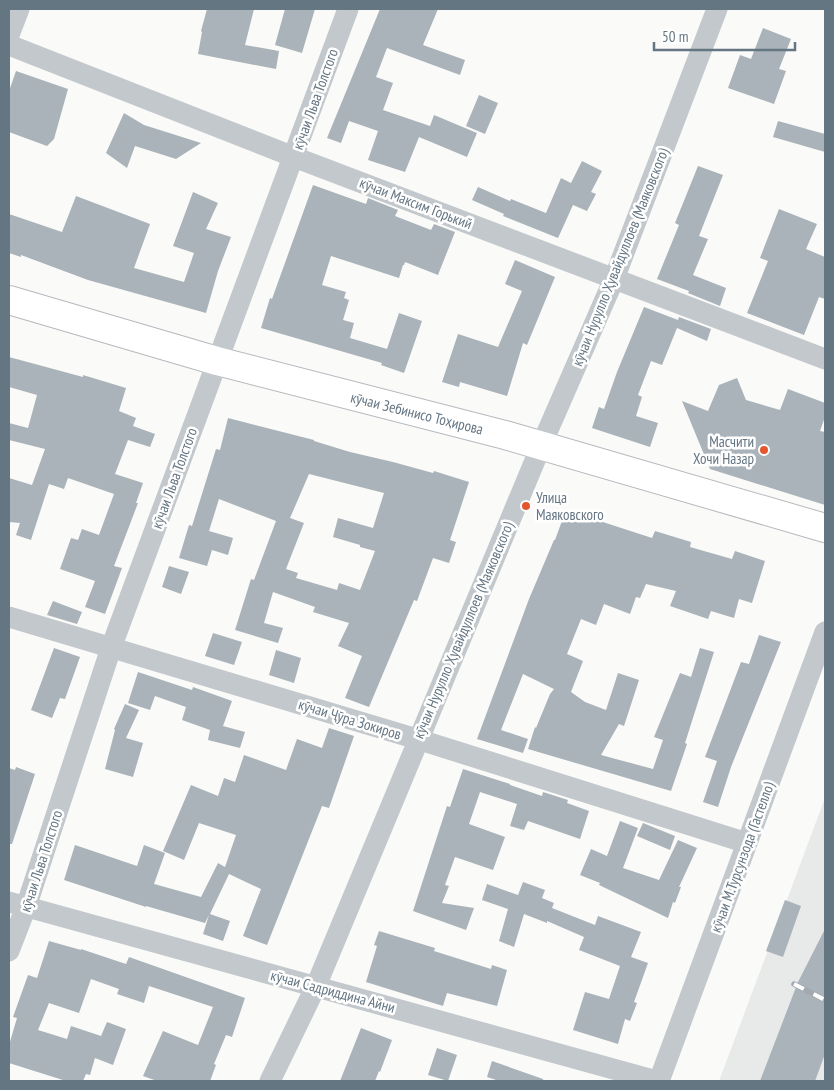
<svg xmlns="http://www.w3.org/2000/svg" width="834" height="1090" font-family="'PT Sans Narrow',sans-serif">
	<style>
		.built { fill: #e8e9e9 }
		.building { fill: #aab3b9; fill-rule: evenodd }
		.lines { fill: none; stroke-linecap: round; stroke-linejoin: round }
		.major-casing { stroke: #b5babe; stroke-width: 30 }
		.minor { stroke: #c3c8cc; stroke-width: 21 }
		.major { stroke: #fff; stroke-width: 28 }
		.rail-casing { stroke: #a2aab0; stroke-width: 5.5 }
		.rail { stroke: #fff; stroke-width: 4; stroke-dasharray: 11; stroke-linecap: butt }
		.poi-dot { fill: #e4572e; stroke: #fff; stroke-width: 2 }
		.labels { text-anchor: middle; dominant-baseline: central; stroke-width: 5; stroke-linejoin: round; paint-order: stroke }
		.street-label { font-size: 15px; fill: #657683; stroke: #fff }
		.poi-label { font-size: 15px; fill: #657683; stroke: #fff; text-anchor: end }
	</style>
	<rect width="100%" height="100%" fill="#fafaf8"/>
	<!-- built -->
	<path class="built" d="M 825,798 L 825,1081 L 719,1081 Z"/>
	<!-- building -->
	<path class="building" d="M 207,9 L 254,9 L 245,45 L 279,51 L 276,69 L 198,54 L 202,32 L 201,31 Z
		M 285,9 L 315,9 L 302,53 L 275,45 Z
		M 380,9 L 438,9 L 423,45 L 465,60 L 460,75 L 387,48 L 376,77 L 393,83 L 383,110 L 430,126 L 434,115 L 477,133 L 467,157 L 419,137 L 405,172 L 368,160 L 378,131 L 349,121 L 341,143 L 327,138 Z
		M 763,28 L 791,39 L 779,69 L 786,71 L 774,104 L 728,88 L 740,55 L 751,59 Z
		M 16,71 L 68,89 L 54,139 L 47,146 L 9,132 L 9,91 Z
		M 479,95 L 498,103 L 485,134 L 466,126 Z
		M 124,113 L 144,125 L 201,143 L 176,159 L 135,146 L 127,168 L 106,153 Z
		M 778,121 L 825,134 L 825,152 L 773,137 Z
		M 582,161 L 602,171 L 591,192 L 596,194 L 587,211 L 573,205 L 558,238 L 503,216 L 504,214 L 472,200 L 478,187 L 510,201 L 511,199 L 546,213 L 561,178 L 571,183 Z
		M 698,166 L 723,175 L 699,236 L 708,239 L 693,275 L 726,288 L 720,306 L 688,293 L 689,291 L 657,279 L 679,225 L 675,223 Z
		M 313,185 L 366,204 L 368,198 L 398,210 L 395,216 L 431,230 L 434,224 L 455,232 L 438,275 L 405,262 L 404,265 L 403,265 L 399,278 L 331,256 L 322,285 L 346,292 L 344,298 L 349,300 L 343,320 L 354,323 L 350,338 L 387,349 L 399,313 L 422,321 L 404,373 L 381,365 L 382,363 L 261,328 L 270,298 L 272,299 Z
		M 193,192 L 218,203 L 206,229 L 231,237 L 218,271 L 206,313 L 88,280 L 21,255 L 21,257 L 9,253 L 9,214 L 62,232 L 76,196 L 150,224 L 134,268 L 184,282 L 194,253 L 173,246 Z
		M 779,209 L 817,224 L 806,249 L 825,257 L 825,299 L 819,297 L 804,335 L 747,313 L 768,261 L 760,258 Z
		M 515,260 L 555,277 L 527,345 L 523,343 L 507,396 L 460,382 L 459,387 L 442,382 L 458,334 L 498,347 L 522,291 L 505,284 Z
		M 644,307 L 678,320 L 679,317 L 711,329 L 707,341 L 677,328 L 662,365 L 651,361 L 638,395 L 642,397 L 636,416 L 658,423 L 650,447 L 592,428 L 599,407 L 604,409 L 617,372 Z
		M 9,357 L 83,377 L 83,375 L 126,388 L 119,411 L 136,418 L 133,426 L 155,434 L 150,447 L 128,440 L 115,474 L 143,483 L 136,503 L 138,503 L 114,566 L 122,568 L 105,614 L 85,607 L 95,581 L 60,569 L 71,538 L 78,540 L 82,529 L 99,535 L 114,494 L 68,478 L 64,489 L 49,484 L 31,540 L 16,535 L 20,523 L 9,522 L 9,478 L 32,485 L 45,449 L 9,440 L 9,423 L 28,428 L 37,395 L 9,387 Z
		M 737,378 L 746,400 L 780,410 L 788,389 L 825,403 L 825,417 L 820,431 L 825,432 L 825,505 L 710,469 L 682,401 L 708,411 L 719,385 Z
		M 228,418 L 314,440 L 314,441 L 350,452 L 393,462 L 433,473 L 434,471 L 469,482 L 450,540 L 456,542 L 449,563 L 433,558 L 417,601 L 414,600 L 369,707 L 345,698 L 362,656 L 338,646 L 349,623 L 313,612 L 315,607 L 273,592 L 264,623 L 283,628 L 278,643 L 235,630 L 251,579 L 254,580 L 276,521 L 219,499 L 209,531 L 233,538 L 228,555 L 212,550 L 207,566 L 179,558 L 189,525 L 192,526 L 216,449 L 220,450 ZM 309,474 L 384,493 L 373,528 L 338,518 L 333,537 L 360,545 L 360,547 L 375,551 L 360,590 L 339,583 L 337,590 L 296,578 L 298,573 L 286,569 L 304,523 L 290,518 Z
		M 566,510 L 652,538 L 655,531 L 691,542 L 690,547 L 732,559 L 735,551 L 765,561 L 752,603 L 739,599 L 734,618 L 711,611 L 708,619 L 670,606 L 676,591 L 646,584 L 640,598 L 636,597 L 630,614 L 604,604 L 596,625 L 581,619 L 567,654 L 583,661 L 571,692 L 585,702 L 606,710 L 618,673 L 639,680 L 624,726 L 619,724 L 601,755 L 653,769 L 663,740 L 654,737 L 680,673 L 691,677 L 700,648 L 714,652 L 685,743 L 687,744 L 671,791 L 528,749 L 535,727 L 536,728 L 550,694 L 554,689 L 523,674 L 501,730 L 528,739 L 523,753 L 477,739 L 529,599 L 554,540 L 555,540 Z
		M 169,566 L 189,572 L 181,594 L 162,587 Z
		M 53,601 L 82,612 L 77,624 L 47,615 Z
		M 213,633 L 242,642 L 234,665 L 205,656 Z
		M 759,635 L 781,642 L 731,767 L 718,807 L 703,802 L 717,761 L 705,757 L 741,662 L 749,664 Z
		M 54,648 L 80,657 L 65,699 L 60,698 L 52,718 L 31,710 Z
		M 276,650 L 301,658 L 294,683 L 269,675 Z
		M 138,672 L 192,690 L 193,687 L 232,701 L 223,726 L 245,732 L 240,748 L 208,740 L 210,730 L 182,720 L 186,707 L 155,696 L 150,710 L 128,703 Z
		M 125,704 L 139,710 L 126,738 L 143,743 L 133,777 L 105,769 L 115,730 L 114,729 Z
		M 329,728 L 354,736 L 329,808 L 322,806 L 267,945 L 243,936 L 261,889 L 229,874 L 210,914 L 230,921 L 223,941 L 203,934 L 209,915 L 205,923 L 146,906 L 146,907 L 64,880 L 75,845 L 137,866 L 144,845 L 165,853 L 154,884 L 201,897 L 218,863 L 225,867 L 236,835 L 199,823 L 184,860 L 163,851 L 191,785 L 218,796 L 224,778 L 235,782 L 244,755 L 286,770 L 297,739 L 322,748 Z
		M 16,767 L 35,774 L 12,844 L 9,844 L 9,768 L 15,770 Z
		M 463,769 L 510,784 L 510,785 L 542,796 L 543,792 L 568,800 L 567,803 L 589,811 L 580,839 L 528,821 L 524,830 L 510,826 L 517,804 L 480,792 L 469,824 L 505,837 L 493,870 L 455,857 L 445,885 L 449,886 L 442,903 L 474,908 L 466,930 L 413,911 L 447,806 L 450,807 Z
		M 620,821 L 638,828 L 623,868 L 659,880 L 678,840 L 697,848 L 679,887 L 681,887 L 675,903 L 673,902 L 668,918 L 599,885 L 600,883 L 580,875 L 591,849 L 607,856 Z
		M 643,823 L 675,836 L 670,850 L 637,836 Z
		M 523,882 L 545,890 L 542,898 L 554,903 L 552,908 L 595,925 L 598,916 L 641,932 L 631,957 L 648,963 L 634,1002 L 637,1003 L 630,1021 L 625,1019 L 618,1044 L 573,1030 L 585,992 L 609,999 L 620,966 L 579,950 L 584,937 L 547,921 L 547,923 L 524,914 L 514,947 L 499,941 L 508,909 L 482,900 L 487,884 L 518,895 Z
		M 785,900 L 801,906 L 783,957 L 766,951 Z
		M 825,929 L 825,1054 L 815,1081 L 760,1081 L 798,982 Z
		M 379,931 L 435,948 L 434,951 L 491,969 L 492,965 L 507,970 L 497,1006 L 447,993 L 443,1006 L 366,982 L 377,946 L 374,945 Z
		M 49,941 L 81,950 L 81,949 L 126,964 L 129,957 L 245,998 L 232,1037 L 226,1035 L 214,1064 L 216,1065 L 210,1081 L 157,1081 L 143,1076 L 163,1031 L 198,1045 L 213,1007 L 149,986 L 144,1003 L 117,994 L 119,989 L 91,979 L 79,1013 L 49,1003 L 38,1030 L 67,1039 L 71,1026 L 101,1036 L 107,1022 L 126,1029 L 113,1065 L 95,1058 L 90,1075 L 86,1074 L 83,1081 L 66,1081 L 9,1063 L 9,1045 L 17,1018 L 13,1017 L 28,975 L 37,978 Z
		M 361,1028 L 392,1040 L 380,1072 L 379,1071 L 375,1081 L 340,1081 Z
		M 437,1048 L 457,1055 L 448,1081 L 428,1075 Z
		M 492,1061 L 543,1079 L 543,1081 L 499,1081 L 487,1077 Z"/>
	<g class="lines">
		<!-- major casing -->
		<g class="major-casing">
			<path id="major" d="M 9,300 L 217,361 L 505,435 L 825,528"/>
		</g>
		<!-- minor -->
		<path class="minor" d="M 9,35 L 19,9
			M 9,45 L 294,157 L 825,359
			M 9,617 L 417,739 L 747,843
			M 9,902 L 657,1081
			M 9,951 L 26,907 L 111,648 L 348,9
			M 270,1081 L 316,986 L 541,446 L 614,279 L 717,9
			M 659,1081 L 825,632"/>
		<!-- major -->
		<use href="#major" class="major"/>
		<!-- rail casing -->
		<g class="rail-casing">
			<path id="rail" d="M 794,984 L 825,1000"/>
		</g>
		<!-- rail -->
		<use href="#rail" class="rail"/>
	</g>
	<!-- markers -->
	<g class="poi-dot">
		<circle cx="764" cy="450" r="5"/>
		<circle cx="526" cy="506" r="5"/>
	</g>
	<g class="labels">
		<!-- street labels -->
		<g class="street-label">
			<text transform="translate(315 99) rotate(-70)">кӯчаи Льва Толстого</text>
			<text transform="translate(416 203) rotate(21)">кӯчаи Максим Горький</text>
			<text transform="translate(620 257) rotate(-68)">кӯчаи Нурулло Ҳувайдуллоев (Маяковского)</text>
			<text transform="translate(417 413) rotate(14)">кӯчаи Зебинисо Тоҳирова</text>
			<text transform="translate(174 478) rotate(-70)">кӯчаи Льва Толстого</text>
			<text transform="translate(463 630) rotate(-67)">кӯчаи Нурулло Ҳувайдуллоев (Маяковского)</text>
			<text transform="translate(350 719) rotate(17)">кӯчаи Ҷӯра Зокиров</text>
			<text transform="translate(742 857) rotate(-70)">кӯчаи М.Турсунзода (Гастелло)</text>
			<text transform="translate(41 861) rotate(-72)">кӯчаи Льва Толстого</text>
			<text transform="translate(333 991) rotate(15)">кӯчаи Садриддина Айни</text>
		</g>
		<!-- poi labels -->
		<g class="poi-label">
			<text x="754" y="441">Масчити<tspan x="754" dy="17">Хочи Назар</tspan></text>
			<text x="536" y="497" text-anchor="start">Улица<tspan x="536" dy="17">Маяковского</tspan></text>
		</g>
	</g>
	<!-- border -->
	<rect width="834" height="1090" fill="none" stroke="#657683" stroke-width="20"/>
	<!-- scale -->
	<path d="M654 42v8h141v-8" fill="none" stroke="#657683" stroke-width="2.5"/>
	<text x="662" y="42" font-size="15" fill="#657683" stroke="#ffffff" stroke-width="4" paint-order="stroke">50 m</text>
</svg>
